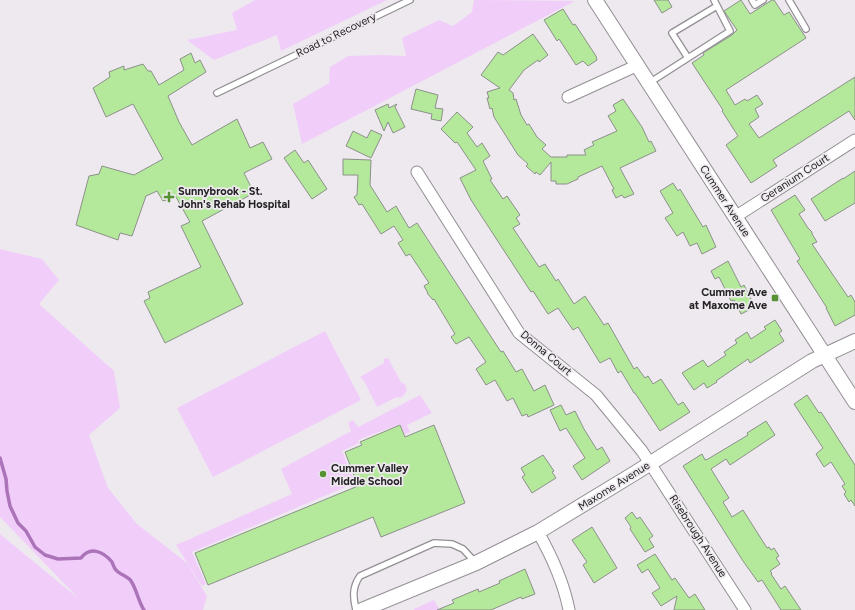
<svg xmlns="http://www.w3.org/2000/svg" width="855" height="610" font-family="Figtree,sans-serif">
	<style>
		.green { fill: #f1cefa }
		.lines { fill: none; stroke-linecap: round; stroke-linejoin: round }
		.stream { stroke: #ab74b9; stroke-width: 3.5 }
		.building { fill: #b4e99b; stroke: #8c908a }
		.service-casing { stroke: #938f94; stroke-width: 8 }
		.minor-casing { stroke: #938f94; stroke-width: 13 }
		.tertiary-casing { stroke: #938f94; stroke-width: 16 }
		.service { stroke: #fff; stroke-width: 5.5 }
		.minor { stroke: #fff; stroke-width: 11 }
		.tertiary { stroke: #fff; stroke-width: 14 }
		.poi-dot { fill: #569232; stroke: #eee9ef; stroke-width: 1.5 }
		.labels { text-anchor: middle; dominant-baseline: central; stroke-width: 3.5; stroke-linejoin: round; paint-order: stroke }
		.street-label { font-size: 11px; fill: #242224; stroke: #eee9ef }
		.poi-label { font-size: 11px; font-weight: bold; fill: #242224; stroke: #eee9ef; text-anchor: start }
	</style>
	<rect width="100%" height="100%" fill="#eee9ef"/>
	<!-- green -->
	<path class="green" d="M 255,0 L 387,0 L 281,51 L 277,35 L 214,60 L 187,40 L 237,30 L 232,13 Z
		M 474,0 L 575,1 L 302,144 L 293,104 L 329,83 L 330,67 L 348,56 L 379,55 L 406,56 L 402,38 L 439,20 L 453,26 L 472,12 Z
		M 0,249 L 42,259 L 59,280 L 39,304 L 114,371 L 120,408 L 89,435 L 108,488 L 137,524 L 187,563 L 207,596 L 203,610 L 0,610 L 0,534 L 79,599 L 0,517 Z
		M 325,331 L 361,400 L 213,477 L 177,408 Z
		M 388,358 L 401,382 L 405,384 L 407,390 L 404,395 L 400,398 L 397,397 L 377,407 L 364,381 L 360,377 L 384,363 L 384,359 Z
		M 420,395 L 432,413 L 407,425 L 410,432 L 405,434 L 400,424 L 358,440 L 359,443 L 342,451 L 355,483 L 192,552 L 206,584 L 202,586 L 176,545 L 292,494 L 281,469 L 351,431 L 348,423 L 353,420 L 358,427 Z
		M 434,600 L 440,610 L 414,610 L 414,609 Z"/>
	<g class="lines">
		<!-- stream -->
		<path class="stream" d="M 0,458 L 6,479 L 7,491 L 10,506 L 18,523 L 26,531 L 35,547 L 45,555 L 58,559 L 81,558 C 90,546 103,551 112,562 C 113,564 114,568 116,570 C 120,575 128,576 131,581 C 137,590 138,601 144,610"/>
	</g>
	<!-- building -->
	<path class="building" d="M 654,0 L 668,0 L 672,7 L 662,13 Z
		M 741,0 L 750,14 L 772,0 L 774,0 L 784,15 L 789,12 L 806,38 L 726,90 L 735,105 L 745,99 L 747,101 L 757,95 L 763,104 L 755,109 L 759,117 L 749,124 L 759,138 L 855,77 L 855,120 L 849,111 L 773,160 L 777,166 L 751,183 L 726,145 L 738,136 L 722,111 L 723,110 L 692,63 L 704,55 L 703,53 L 732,35 L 737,30 L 724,11 Z
		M 563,9 L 573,25 L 575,24 L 596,56 L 597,60 L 588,66 L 583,61 L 576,65 L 559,39 L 557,41 L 544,20 Z
		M 533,34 L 548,55 L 539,62 L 538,60 L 524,70 L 509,90 L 513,93 L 514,100 L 516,99 L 521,115 L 527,125 L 529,124 L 537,137 L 546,145 L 542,149 L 551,157 L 567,157 L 567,155 L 586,155 L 584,150 L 594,145 L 592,142 L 617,131 L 608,116 L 616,111 L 613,105 L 623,99 L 642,127 L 649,142 L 651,141 L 656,151 L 620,168 L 634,194 L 624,198 L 622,195 L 616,198 L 612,190 L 614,189 L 602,166 L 578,177 L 578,179 L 567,184 L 556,184 L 556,181 L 551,181 L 551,162 L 540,175 L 536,172 L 535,174 L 526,166 L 528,164 L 518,155 L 494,117 L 492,108 L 490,109 L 487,98 L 489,98 L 487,92 L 500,88 L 481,75 L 498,52 L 503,55 Z
		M 191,53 L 195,63 L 200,60 L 206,72 L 168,96 L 179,122 L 192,145 L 237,119 L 250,148 L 263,142 L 272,159 L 244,173 L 254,193 L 202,221 L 243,304 L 165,343 L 144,301 L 150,298 L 148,292 L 201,267 L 181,226 L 190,222 L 176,197 L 163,201 L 157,191 L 146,196 L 132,236 L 120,233 L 118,240 L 76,225 L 89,176 L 99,174 L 102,166 L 134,175 L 163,159 L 133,104 L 106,117 L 93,88 L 110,77 L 109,72 L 124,66 L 124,70 L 143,64 L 148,71 L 151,71 L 159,85 L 184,70 L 180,59 Z
		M 416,89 L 438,95 L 435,108 L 443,109 L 441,121 L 431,119 L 432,114 L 411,109 Z
		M 388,104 L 389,108 L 397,104 L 395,107 L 405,127 L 393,133 L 388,122 L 384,131 L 375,110 Z
		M 457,112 L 473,127 L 467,133 L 477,147 L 482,143 L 490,156 L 483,161 L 492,179 L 490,180 L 503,199 L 507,196 L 520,215 L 516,218 L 520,224 L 513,228 L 539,267 L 545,264 L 556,281 L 558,279 L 574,304 L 585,296 L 604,325 L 608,323 L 634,369 L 637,367 L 645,378 L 648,376 L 653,384 L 661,379 L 678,405 L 683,402 L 690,412 L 660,431 L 635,393 L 634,393 L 621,371 L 618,373 L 610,358 L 600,363 L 578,327 L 573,330 L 558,308 L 548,314 L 533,291 L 531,292 L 471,200 L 460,178 L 476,170 L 457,142 L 455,143 L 441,129 Z
		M 371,130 L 382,135 L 371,158 L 346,146 L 353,131 L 367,138 Z
		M 295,150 L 304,163 L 308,160 L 327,189 L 312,199 L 284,158 Z
		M 343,159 L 371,160 L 370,185 L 387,212 L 396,206 L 409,228 L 417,223 L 501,352 L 503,351 L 516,372 L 522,369 L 534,391 L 545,385 L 554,405 L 528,417 L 527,414 L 522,416 L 513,398 L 507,401 L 495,380 L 486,385 L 476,369 L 486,362 L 469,337 L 456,344 L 451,337 L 455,334 L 434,299 L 433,300 L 427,293 L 428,293 L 424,286 L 429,283 L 410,254 L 406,256 L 398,243 L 403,240 L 394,226 L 381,234 L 362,204 L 359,205 L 354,197 L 357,195 L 358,175 L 343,175 Z
		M 855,171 L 855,203 L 825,221 L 811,199 L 843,178 L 843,179 Z
		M 673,183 L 678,191 L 680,189 L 703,227 L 706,225 L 716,247 L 702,254 L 697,243 L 690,246 L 683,232 L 677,236 L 665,218 L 673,213 L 660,191 Z
		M 795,195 L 805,210 L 799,214 L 808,228 L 812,232 L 812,234 L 817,242 L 812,244 L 848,297 L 851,295 L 855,302 L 855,315 L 835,326 L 826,308 L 827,308 L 797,261 L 800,259 L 771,210 Z
		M 728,261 L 741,287 L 744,285 L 755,307 L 741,314 L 734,300 L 731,301 L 719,277 L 715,279 L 711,271 Z
		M 775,320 L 782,331 L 779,333 L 784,341 L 750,363 L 748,359 L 716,381 L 717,382 L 707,388 L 704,383 L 694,390 L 682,373 L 703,360 L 708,367 L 726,355 L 724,352 L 737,343 L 735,340 L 747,332 L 751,339 L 766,329 L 764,327 Z
		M 807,395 L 819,413 L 821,412 L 855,465 L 855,506 L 851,500 L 849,502 L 844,494 L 846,492 L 842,486 L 845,484 L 831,462 L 824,467 L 816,454 L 823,448 L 794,404 Z
		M 561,405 L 566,415 L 575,411 L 584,429 L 597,450 L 602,447 L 610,461 L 582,480 L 573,466 L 585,458 L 566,428 L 560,431 L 550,410 Z
		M 766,421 L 775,435 L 730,465 L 726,459 L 711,469 L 729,498 L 723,502 L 732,517 L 743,510 L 767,548 L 769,547 L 771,550 L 774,548 L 779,556 L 776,558 L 780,564 L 770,571 L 772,573 L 771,574 L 781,589 L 785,586 L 801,610 L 781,610 L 762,580 L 758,582 L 743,561 L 683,466 L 702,454 L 705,460 L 708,459 L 748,435 L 747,433 Z
		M 400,425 L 405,437 L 434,425 L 465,503 L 381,537 L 373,517 L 208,585 L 195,553 L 358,486 L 345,452 L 362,445 L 360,442 Z
		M 543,455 L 554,471 L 552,472 L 556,478 L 532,493 L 522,477 L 525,475 L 521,468 Z
		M 632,512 L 637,519 L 640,517 L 653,536 L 649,539 L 654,547 L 645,552 L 630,529 L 631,527 L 625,518 Z
		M 592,527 L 617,568 L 594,583 L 583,565 L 587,562 L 572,540 Z
		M 655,554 L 672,580 L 675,578 L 689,598 L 695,594 L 705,610 L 674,610 L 677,596 L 661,606 L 652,593 L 660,588 L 648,569 L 642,573 L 637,565 Z
		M 525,569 L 535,594 L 522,599 L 521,597 L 491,610 L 437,610 L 454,603 L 452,600 L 478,589 L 479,592 L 500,583 L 499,581 Z"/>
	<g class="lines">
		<!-- service casing -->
		<g class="service-casing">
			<path id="service" d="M 752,0 L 755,5 L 763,0
				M 789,0 L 806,29
				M 688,58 L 672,33 L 717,6
				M 649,83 L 730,31 L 714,0
				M 217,93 L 410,0
				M 356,610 C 353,598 352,587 360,576 L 434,543 L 452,544 L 463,549 L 476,563"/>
		</g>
		<!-- minor casing -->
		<g class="minor-casing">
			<path id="minor" d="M 568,97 L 638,65
				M 417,172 L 519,333 L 596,395 L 642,451 L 745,610
				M 735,217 L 855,140
				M 538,532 C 551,555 564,584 569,610"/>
		</g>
		<!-- tertiary casing -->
		<g class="tertiary-casing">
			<path id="tertiary" d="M 595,0 L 855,402
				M 362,610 L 476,563 L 538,532 L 635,473 L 812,361 L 855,341"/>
		</g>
		<!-- service -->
		<use href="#service" class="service"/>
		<!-- minor -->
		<use href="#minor" class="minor"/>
		<!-- tertiary -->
		<use href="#tertiary" class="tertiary"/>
	</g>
	<!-- markers -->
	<g class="poi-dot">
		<path d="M167 191h4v4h4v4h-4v4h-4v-4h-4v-4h4z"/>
		<rect x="771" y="294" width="8" height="8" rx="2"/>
		<circle cx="323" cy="474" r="4"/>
	</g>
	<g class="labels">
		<!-- street labels -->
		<g class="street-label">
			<text transform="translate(336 35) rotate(-26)">Road to Recovery</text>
			<text transform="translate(795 178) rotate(-33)">Geranium Court</text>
			<text transform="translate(725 201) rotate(57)">Cummer Avenue</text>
			<text transform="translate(546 353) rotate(40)">Donna Court</text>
			<text transform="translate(614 486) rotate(-32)">Maxome Avenue</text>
			<text transform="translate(698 536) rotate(57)">Risebrough Avenue</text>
		</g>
		<!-- poi labels -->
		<g class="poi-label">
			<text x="178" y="191">Sunnybrook - St.<tspan x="178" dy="13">John's Rehab Hospital</tspan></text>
			<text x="767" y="292" text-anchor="end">Cummer Ave<tspan x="767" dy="13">at Maxome Ave</tspan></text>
			<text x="331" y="468">Cummer Valley<tspan x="331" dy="13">Middle School</tspan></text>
		</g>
	</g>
</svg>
